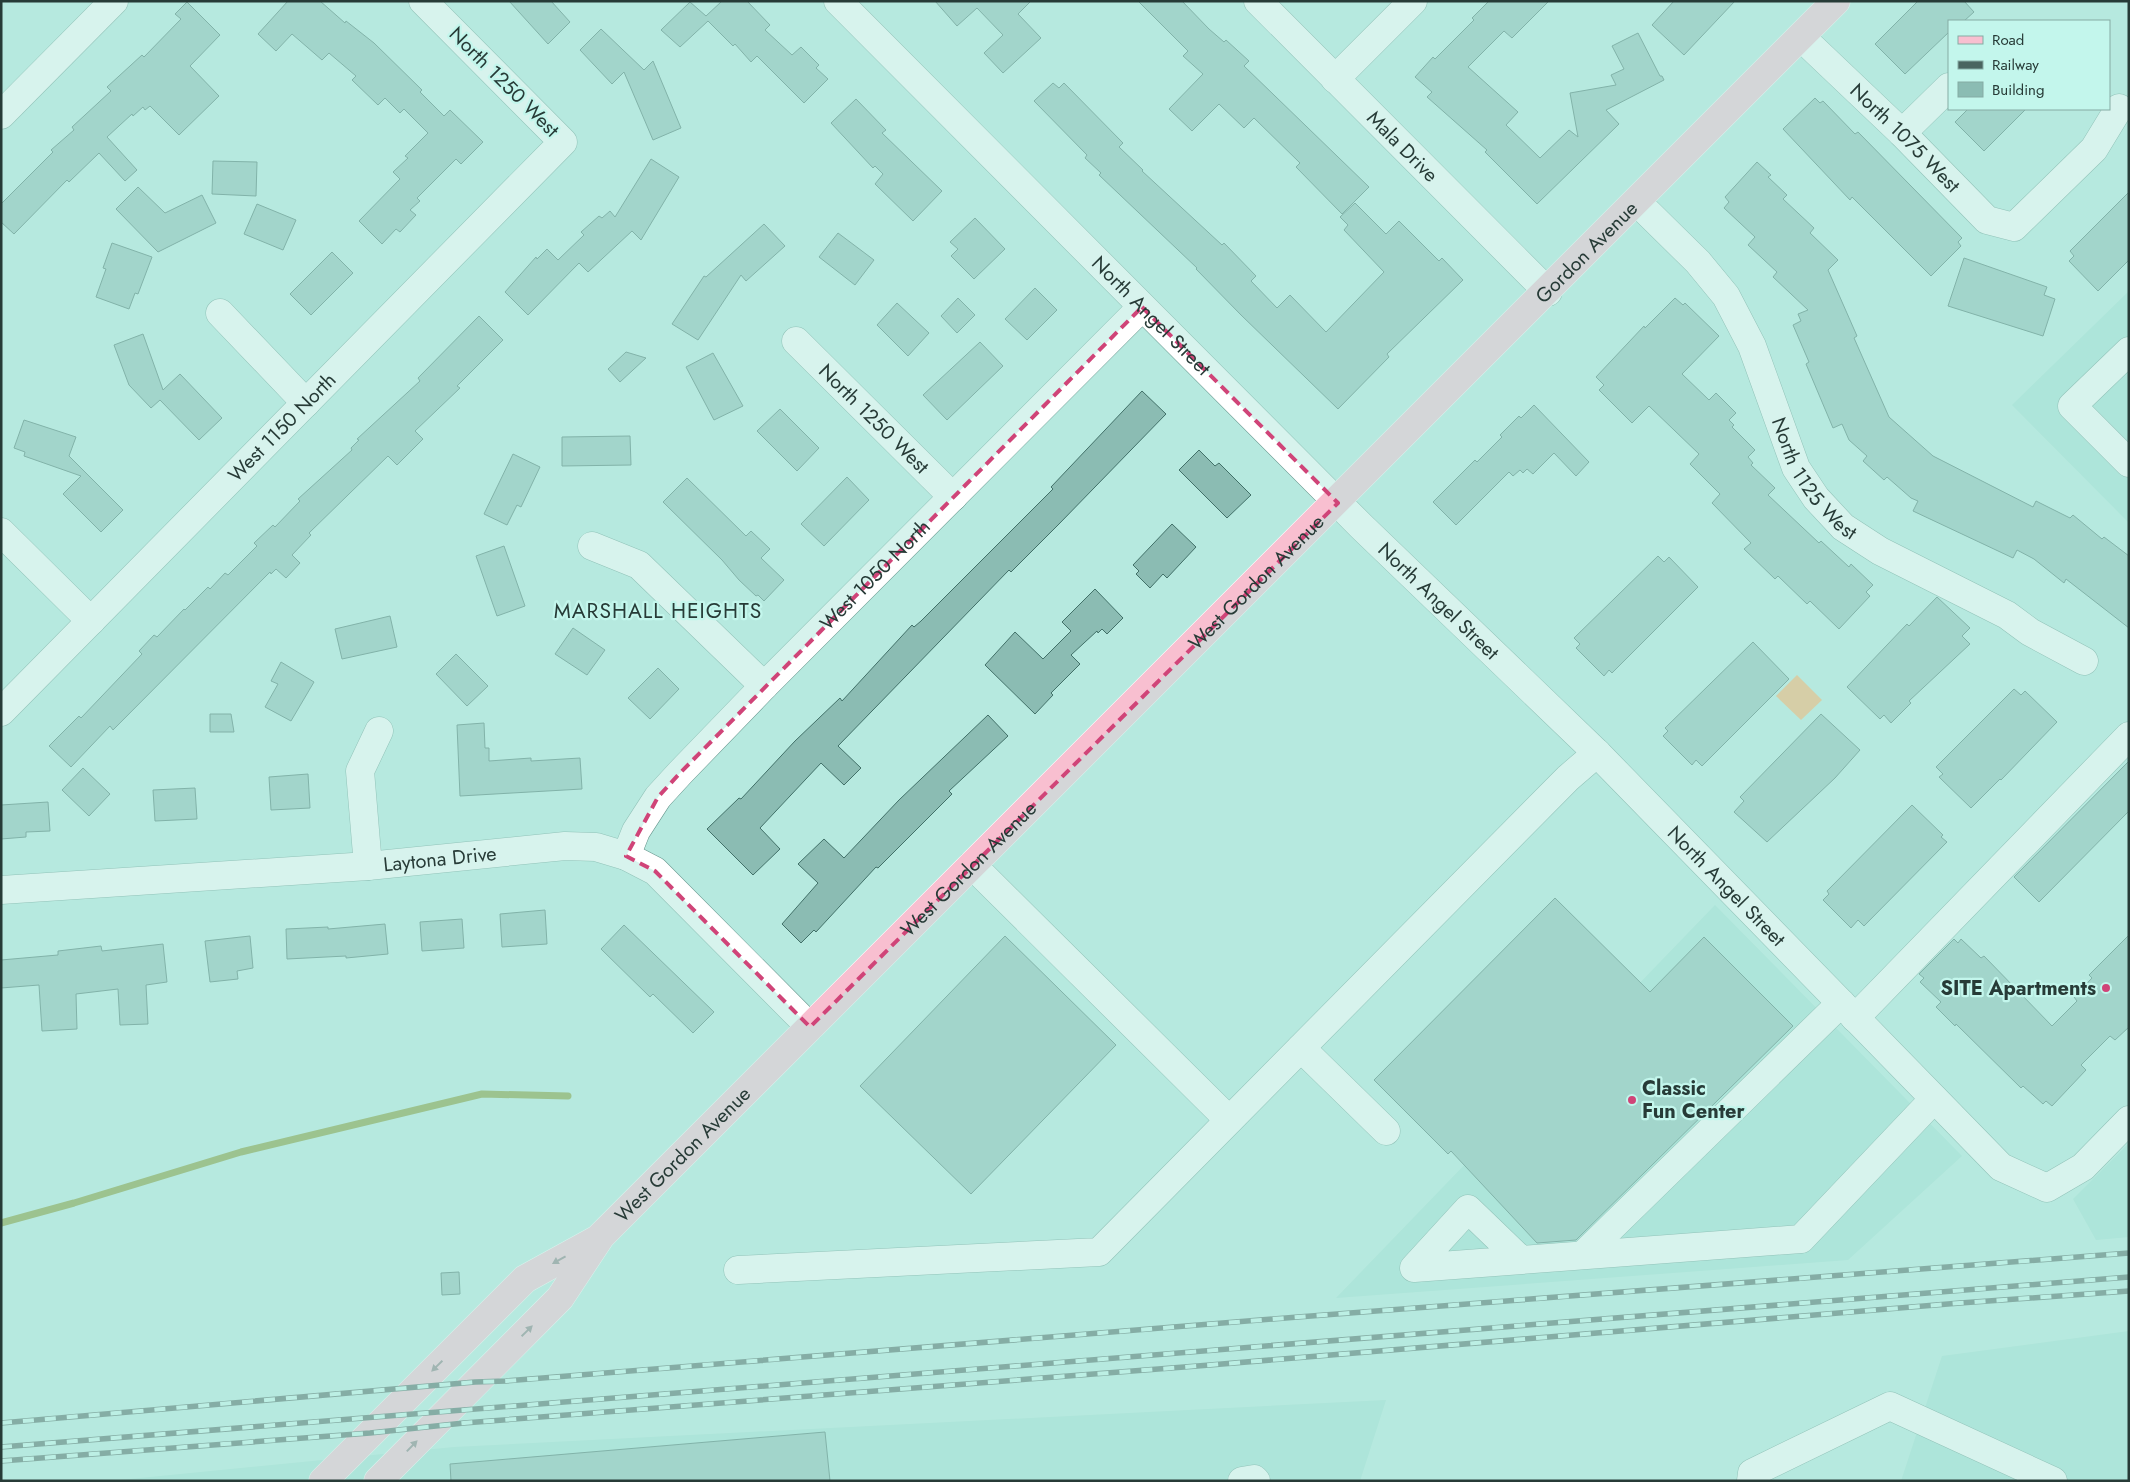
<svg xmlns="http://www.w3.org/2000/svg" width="2130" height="1482" font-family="Jost,sans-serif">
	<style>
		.built { fill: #a3dfd4 }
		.green { fill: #fcad65 }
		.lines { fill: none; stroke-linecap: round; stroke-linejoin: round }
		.stream { stroke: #7c942f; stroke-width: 7 }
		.building { fill: #8bbcb3; stroke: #427169 }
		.minor-casing { stroke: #65958c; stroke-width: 29 }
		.major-casing { stroke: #fff; stroke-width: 29 }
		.minor { stroke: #fff; stroke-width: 28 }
		.major { stroke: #f8bfd0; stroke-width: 28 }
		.rail-casing { stroke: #4a6560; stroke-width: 5.5 }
		.rail { stroke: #c3f6ec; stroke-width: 4; stroke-dasharray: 11; stroke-linecap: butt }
		.oneway { fill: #85767c }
		.marked { fill: none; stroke: #d04478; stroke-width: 4; stroke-dasharray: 10 6; stroke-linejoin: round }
		.poi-dot { fill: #d04478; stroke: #c3f6ec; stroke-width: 2 }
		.labels { text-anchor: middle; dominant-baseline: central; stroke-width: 4.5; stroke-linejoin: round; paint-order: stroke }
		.street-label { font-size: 20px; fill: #273b37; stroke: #c3f6ec }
		.poi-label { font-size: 20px; font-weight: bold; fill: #273b37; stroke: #c3f6ec; text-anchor: end }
		.neighbourhood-label { font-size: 21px; letter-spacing: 1px; fill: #273b37; stroke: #c3f6ec }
	</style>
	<rect width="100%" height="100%" fill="#b6e9df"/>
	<!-- built -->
	<path class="built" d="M 2129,291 L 2129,523 L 2012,405 Z
		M 1715,905 L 1962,1156 L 1848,1260 L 1336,1298 Z
		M 2129,1143 L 2129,1237 L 2096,1240 L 2073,1199 Z
		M 2129,1331 L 2129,1481 L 1901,1481 L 1942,1356 Z
		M 1386,1400 L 1360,1481 L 110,1481 L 454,1447 Z"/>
	<!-- green -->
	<path class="green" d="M 1797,675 L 1822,700 L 1801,720 L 1776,696 Z"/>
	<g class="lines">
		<!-- stream -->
		<path class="stream" d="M 1,1223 L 74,1203 L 241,1152 L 482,1094 L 568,1096"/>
	</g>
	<!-- building -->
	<path class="building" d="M 288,1 L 320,1 L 345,23 L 346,21 L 374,43 L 422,90 L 420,92 L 444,116 L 450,110 L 483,142 L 461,164 L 456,159 L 417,198 L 420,201 L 410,210 L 416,215 L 400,232 L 396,229 L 382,244 L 359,221 L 400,179 L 393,172 L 408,158 L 405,156 L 428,133 L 404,109 L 400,113 L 385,98 L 378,105 L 352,80 L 356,76 L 329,53 L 322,60 L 292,34 L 276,51 L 258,34 Z
		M 509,1 L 551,1 L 570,22 L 548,44 Z
		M 722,1 L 747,1 L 770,25 L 765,30 L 792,55 L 801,47 L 819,65 L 816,68 L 828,79 L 804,103 L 757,56 L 751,62 L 735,44 L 733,46 L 708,21 L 680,47 L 661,30 L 690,2 L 706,16 Z
		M 935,1 L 1031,1 L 1018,14 L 1041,38 L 1003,73 L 984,53 L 1003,35 L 977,8 L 957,26 Z
		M 1138,1 L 1182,1 L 1209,29 L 1224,42 L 1226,40 L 1249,61 L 1244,66 L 1369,187 L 1342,214 L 1296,167 L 1300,163 L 1254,118 L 1244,128 L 1219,104 L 1192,131 L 1169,109 L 1203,74 L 1183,56 L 1188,51 Z
		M 1489,1 L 1549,1 L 1512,38 L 1504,31 L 1468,67 L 1518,112 L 1506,125 L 1540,158 L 1569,130 L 1578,137 L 1570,93 L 1616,85 L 1611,75 L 1624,69 L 1612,46 L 1638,33 L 1660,76 L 1662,76 L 1664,80 L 1606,110 L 1619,124 L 1537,204 L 1485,152 L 1487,150 L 1427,97 L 1432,92 L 1415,77 L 1433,57 L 1435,59 L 1474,20 L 1472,18 Z
		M 1674,1 L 1735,1 L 1684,55 L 1652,25 Z
		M 1918,1 L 1964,1 L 1974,12 L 1964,21 L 1949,21 L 1949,32 L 1905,74 L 1875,44 Z
		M 187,2 L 220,35 L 190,66 L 219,96 L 179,135 L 150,106 L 145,110 L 143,107 L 133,116 L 132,114 L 107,137 L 137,170 L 125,181 L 99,153 L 69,182 L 67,180 L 14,234 L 1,222 L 1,204 L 53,152 L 51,150 L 74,130 L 72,127 L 111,91 L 107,87 L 142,55 L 144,57 L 181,19 L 175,14 Z
		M 601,29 L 644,70 L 653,61 L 681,128 L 653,140 L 624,72 L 612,84 L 580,50 Z
		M 1053,83 L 1059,88 L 1064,83 L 1123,143 L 1119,147 L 1143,170 L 1142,171 L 1222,245 L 1224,243 L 1256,276 L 1251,281 L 1277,308 L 1290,295 L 1326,332 L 1384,272 L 1344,230 L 1348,225 L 1340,217 L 1355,203 L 1386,234 L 1399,221 L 1439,261 L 1442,258 L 1463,280 L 1387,354 L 1389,357 L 1338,409 L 1241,315 L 1196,269 L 1197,268 L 1099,175 L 1101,173 L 1085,158 L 1087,155 L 1034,101 Z
		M 1815,98 L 1820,103 L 1823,101 L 1855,134 L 1858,132 L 1962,238 L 1958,242 L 1961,246 L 1931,276 L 1852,197 L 1850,200 L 1783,129 Z
		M 856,99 L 886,130 L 882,133 L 942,191 L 913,221 L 875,184 L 883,174 L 875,166 L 873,168 L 831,123 Z
		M 1968,109 L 2026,109 L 1984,151 L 1955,122 Z
		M 651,159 L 679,177 L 641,240 L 632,231 L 588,272 L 579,263 L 528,315 L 505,292 L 536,257 L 537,259 L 547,249 L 558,260 L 584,235 L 581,232 L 599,216 L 602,218 L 610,211 L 615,217 Z
		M 213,161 L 257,162 L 256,196 L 212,194 Z
		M 1757,162 L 1771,175 L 1768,177 L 1787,195 L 1783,199 L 1814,228 L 1810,233 L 1838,260 L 1828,270 L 1857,336 L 1854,338 L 1889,417 L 1933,456 L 2033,507 L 2036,501 L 2070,518 L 2073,515 L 2102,539 L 2104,537 L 2129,556 L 2129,628 L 2066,579 L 2064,583 L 2034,559 L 2017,550 L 2013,558 L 1913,511 L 1918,501 L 1911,498 L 1887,477 L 1884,480 L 1863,461 L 1867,456 L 1849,440 L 1842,424 L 1833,428 L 1806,364 L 1809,362 L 1793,325 L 1801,321 L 1798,314 L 1808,310 L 1773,277 L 1777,272 L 1748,245 L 1755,237 L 1724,208 L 1729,202 L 1725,197 Z
		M 138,187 L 165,213 L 202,195 L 216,223 L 158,252 L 116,209 Z
		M 2129,192 L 2129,260 L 2098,291 L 2069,261 L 2074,256 L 2070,251 Z
		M 257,204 L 296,220 L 283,250 L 244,234 Z
		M 975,218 L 1005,249 L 974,279 L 951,256 L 958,249 L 950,242 Z
		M 764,224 L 785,246 L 746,281 L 741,275 L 698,340 L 672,324 L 704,276 L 706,277 Z
		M 838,233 L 874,260 L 855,285 L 819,257 Z
		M 112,243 L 152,257 L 138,294 L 135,293 L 129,309 L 96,297 L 106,269 L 103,268 Z
		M 332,252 L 353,273 L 311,315 L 290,294 Z
		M 1964,258 L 2047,287 L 2044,295 L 2055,299 L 2043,336 L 1948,306 Z
		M 1035,288 L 1057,310 L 1027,340 L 1005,319 Z
		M 958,298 L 975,315 L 957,333 L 941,316 Z
		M 1675,298 L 1683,305 L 1685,303 L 1719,336 L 1682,374 L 1709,400 L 1716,393 L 1736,413 L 1729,420 L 1734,425 L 1732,427 L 1755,450 L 1748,457 L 1753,463 L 1751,465 L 1775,488 L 1768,495 L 1819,543 L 1821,541 L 1849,567 L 1851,564 L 1873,585 L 1866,592 L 1870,596 L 1839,629 L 1810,601 L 1807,604 L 1778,576 L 1775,579 L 1744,549 L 1751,543 L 1712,503 L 1720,494 L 1690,464 L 1699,454 L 1649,406 L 1632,423 L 1599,390 L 1604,385 L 1596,377 L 1644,326 L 1645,328 Z
		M 897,303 L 929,333 L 908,356 L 877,325 Z
		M 479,316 L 503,340 L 457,386 L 460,388 L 415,431 L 423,439 L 397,465 L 388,456 L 309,533 L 311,535 L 292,555 L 300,563 L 286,578 L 276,569 L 271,574 L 270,572 L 113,730 L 110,726 L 71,767 L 49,746 L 79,716 L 81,718 L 142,654 L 139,651 L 154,635 L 157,637 L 184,609 L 185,610 L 208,587 L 210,589 L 225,573 L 228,575 L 257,546 L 254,543 L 273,525 L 275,527 L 300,501 L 298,499 L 352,450 L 351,448 L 359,440 L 357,439 L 420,381 L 418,378 Z
		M 143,334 L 163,390 L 180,374 L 222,418 L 199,440 L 160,400 L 151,408 L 129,385 L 114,345 Z
		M 980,342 L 1003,366 L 947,420 L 923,395 Z
		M 626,352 L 646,358 L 620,382 L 608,369 Z
		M 713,353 L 743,406 L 714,420 L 686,367 Z
		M 1142,391 L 1166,414 L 1059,524 L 1011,572 L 1009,570 L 838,746 L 861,768 L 844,785 L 821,763 L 760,828 L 780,849 L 753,875 L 707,829 L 739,798 L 741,799 L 795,741 L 840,698 L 842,701 L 912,625 L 914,627 L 921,621 L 1053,489 L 1051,487 Z
		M 1534,405 L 1589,462 L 1576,476 L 1554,453 L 1533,474 L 1527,469 L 1523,473 L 1520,470 L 1513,476 L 1509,472 L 1456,525 L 1433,502 L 1475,460 L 1477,462 L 1502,437 L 1500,435 L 1519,416 L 1521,418 Z
		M 780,409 L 819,448 L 797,471 L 757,431 Z
		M 24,420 L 76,437 L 69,456 L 123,510 L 101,532 L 63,494 L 81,476 L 24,456 L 25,452 L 14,448 Z
		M 630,436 L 631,465 L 562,466 L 562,437 Z
		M 1199,450 L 1215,466 L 1219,463 L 1251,495 L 1227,518 L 1179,470 Z
		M 513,454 L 540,467 L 521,507 L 517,505 L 507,525 L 484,514 Z
		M 847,477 L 869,500 L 824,546 L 801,524 Z
		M 687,478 L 746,536 L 751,531 L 770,549 L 761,558 L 784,580 L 764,601 L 758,595 L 756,596 L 739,580 L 722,560 L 663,502 Z
		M 1172,524 L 1196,547 L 1167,578 L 1163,574 L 1150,588 L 1136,574 L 1139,571 L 1133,565 Z
		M 504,546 L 525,606 L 497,616 L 476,556 Z
		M 1658,556 L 1664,562 L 1669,557 L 1698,587 L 1612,673 L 1609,670 L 1604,676 L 1576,648 L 1580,644 L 1574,638 Z
		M 1095,589 L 1123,618 L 1107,634 L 1102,629 L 1098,633 L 1097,631 L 1071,655 L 1080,664 L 1051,693 L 1053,695 L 1035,714 L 985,665 L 1015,632 L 1043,659 L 1071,631 L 1062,622 Z
		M 1937,597 L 1970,628 L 1962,636 L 1970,644 L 1909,701 L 1911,703 L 1891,723 L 1884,715 L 1880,719 L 1847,687 L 1907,624 L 1909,626 Z
		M 390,616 L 397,647 L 342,659 L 335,629 Z
		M 573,628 L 605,650 L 587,675 L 555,654 Z
		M 1753,642 L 1789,679 L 1702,766 L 1696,760 L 1692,765 L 1663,736 L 1668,731 L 1665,728 Z
		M 456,654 L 488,686 L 467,706 L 436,674 Z
		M 281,662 L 314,682 L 291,721 L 265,707 L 278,684 L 271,681 Z
		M 658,668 L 679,689 L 650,719 L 628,698 Z
		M 2014,689 L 2021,695 L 2025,691 L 2057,722 L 2001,780 L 2000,779 L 1971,808 L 1939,777 L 1943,774 L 1936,767 Z
		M 210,714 L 231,714 L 234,732 L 210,732 Z
		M 1821,714 L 1860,750 L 1835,778 L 1767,842 L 1734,812 L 1744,801 L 1740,797 Z
		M 988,715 L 1008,736 L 949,791 L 952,794 L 878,868 L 876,867 L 816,932 L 814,930 L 801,943 L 782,924 L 818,883 L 798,864 L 824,839 L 844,858 L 899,800 Z
		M 484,723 L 485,748 L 489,748 L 489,761 L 531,758 L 531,761 L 580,758 L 582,789 L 460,796 L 457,725 Z
		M 2129,761 L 2129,811 L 2039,902 L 2014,877 Z
		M 83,768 L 110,794 L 89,816 L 62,790 Z
		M 308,774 L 310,808 L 271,810 L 269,777 Z
		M 195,788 L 197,819 L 155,821 L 153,790 Z
		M 48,802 L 50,831 L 26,832 L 26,837 L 1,839 L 1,805 Z
		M 1912,805 L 1943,835 L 1941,837 L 1947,842 L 1864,926 L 1858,920 L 1851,928 L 1823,900 L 1829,894 L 1827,891 Z
		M 1555,898 L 1650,992 L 1704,937 L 1793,1026 L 1576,1240 L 1537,1243 L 1451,1151 L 1448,1154 L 1374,1080 Z
		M 545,910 L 547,944 L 502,947 L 500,914 Z
		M 462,919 L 464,948 L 422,951 L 420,922 Z
		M 385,924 L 388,954 L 346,958 L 346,956 L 287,959 L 286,929 L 328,927 L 328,929 Z
		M 624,925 L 714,1012 L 693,1033 L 653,994 L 650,997 L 601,949 Z
		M 2129,935 L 2129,1027 L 2115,1040 L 2110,1036 L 2081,1065 L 2086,1070 L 2052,1106 L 2046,1101 L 2043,1104 L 2023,1086 L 2021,1088 L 1956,1024 L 1955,1026 L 1936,1007 L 1941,1002 L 1920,982 L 1924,978 L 1919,974 L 1954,939 L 1958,943 L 1961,939 L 1981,958 L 1984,956 L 2052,1026 L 2077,1001 L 2074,997 L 2092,978 L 2089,975 Z
		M 250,936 L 253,968 L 237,971 L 238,979 L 210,982 L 205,941 Z
		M 1005,936 L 1116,1045 L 971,1194 L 860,1086 Z
		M 163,944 L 167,982 L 146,985 L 148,1024 L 120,1025 L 118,989 L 76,994 L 77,1029 L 42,1031 L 39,985 L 1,988 L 1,960 L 58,955 L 58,951 L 101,946 L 102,951 Z
		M 459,1272 L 460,1294 L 442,1295 L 441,1273 Z
		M 825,1432 L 830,1481 L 451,1481 L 450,1464 Z"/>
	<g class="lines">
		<!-- minor casing -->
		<g class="minor-casing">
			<g id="minor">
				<path id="s1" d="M 838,1 L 1362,527 L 1597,753 L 2001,1167 L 2047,1188 L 2083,1167 L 2129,1120"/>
				<path id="s2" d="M 1258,1 L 1548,292"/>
				<path id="s3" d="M 1801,37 L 1902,133 L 1987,220 L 2014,227 L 2094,149 L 2119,108"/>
				<path d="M 1335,79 L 1413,1"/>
				<path d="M 1,115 L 114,1"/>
				<path d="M 1902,133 L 1949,87"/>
				<path id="s4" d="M 1637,202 L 1698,262 L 1726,296 L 1752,346 L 1796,468 L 1816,498 L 1843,527 L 1880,551 L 2007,615 L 2030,632 L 2084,661"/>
				<path d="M 220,313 L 306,403"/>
				<path id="s5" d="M 796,341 L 953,497"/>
				<path d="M 2129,351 L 2072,406 L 2129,463"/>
				<path d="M 1,532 L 91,621"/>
				<path d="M 592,546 L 639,565 L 764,686"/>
				<path id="s6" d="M 1,712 L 563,142 L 423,1"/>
				<path id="s7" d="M 626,856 L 636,831 L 658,797 L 680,773 L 764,686 L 1142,307"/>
				<path d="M 972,865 L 1229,1120"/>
				<path d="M 368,866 L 360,771 L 379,731"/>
				<path id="s8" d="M 1,890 L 368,866 L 565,846 L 596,847 L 626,856 L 655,871 L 810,1027"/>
				<path d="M 1855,1018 L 2129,736"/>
				<path d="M 1301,1048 L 1386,1131"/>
				<path d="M 1583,1255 L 1841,1003"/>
				<path d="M 1521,1260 L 1468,1209 L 1414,1268 L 1801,1239 L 1934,1099"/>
				<path d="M 738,1270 L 1099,1252 L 1568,778 L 1597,753"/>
				<path d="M 1242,1481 L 1254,1479 L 1256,1481"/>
				<path d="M 1751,1481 L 1752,1473 L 1890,1406 L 2053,1481"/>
			</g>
		</g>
		<!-- major casing -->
		<g class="major-casing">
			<g id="major">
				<path d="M 323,1481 L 525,1279 L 596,1240"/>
				<path id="s9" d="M 378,1481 L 560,1298 L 601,1236 C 1012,824 1426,415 1836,1"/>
			</g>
		</g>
		<!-- minor -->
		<use href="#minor" class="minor"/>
		<!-- major -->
		<use href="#major" class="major"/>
		<!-- rail casing -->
		<g class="rail-casing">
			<path id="rail" d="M 1,1423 L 475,1382 L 506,1381 L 1298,1317 L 2129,1253
				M 1,1447 L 2129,1277
				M 1,1461 L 370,1433 L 464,1423 L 1210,1365 L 1960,1303 L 2129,1291"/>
		</g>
		<!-- rail -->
		<use href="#rail" class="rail"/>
	</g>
	<!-- one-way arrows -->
	<defs><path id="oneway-solid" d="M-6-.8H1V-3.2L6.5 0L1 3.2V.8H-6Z" transform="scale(1.25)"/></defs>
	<g class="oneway">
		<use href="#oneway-solid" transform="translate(559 1260) rotate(151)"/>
		<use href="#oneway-solid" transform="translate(527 1331) rotate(-44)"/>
		<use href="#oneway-solid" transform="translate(437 1366) rotate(136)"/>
		<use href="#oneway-solid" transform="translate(412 1446) rotate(-46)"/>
	</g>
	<!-- marked area -->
	<path d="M0 0H2130V1482H0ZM 1142,307 L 1338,503 L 810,1027 L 655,871 L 626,856 L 658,797 L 680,773 Z" fill="#b6e9df" fill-opacity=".55" fill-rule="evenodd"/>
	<path class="marked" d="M 1142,307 L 1338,503 L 810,1027 L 655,871 L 626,856 L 658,797 L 680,773 Z"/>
	<!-- markers -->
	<g class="poi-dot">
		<circle cx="2106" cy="988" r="5"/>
		<circle cx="1632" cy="1100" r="5"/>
	</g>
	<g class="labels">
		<!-- street labels -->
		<g class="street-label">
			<text transform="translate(504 82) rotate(45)">North 1250 West</text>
			<text stroke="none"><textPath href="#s3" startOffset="145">North 1075 West</textPath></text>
			<text stroke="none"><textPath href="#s2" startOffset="205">Mala Drive</textPath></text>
			<text stroke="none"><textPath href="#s9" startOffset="1725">Gordon Avenue</textPath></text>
			<text stroke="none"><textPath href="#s1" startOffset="444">North Angel Street</textPath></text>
			<text stroke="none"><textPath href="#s5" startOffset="110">North 1250 West</textPath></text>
			<text stroke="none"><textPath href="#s6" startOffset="400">West 1150 North</textPath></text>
			<text stroke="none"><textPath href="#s4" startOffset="334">North 1125 West</textPath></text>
			<text stroke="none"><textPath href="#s7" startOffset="378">West 1050 North</textPath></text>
			<text stroke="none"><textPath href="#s9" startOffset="1258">West Gordon Avenue</textPath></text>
			<text stroke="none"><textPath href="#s1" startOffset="849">North Angel Street</textPath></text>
			<text stroke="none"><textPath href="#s8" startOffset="440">Laytona Drive</textPath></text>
			<text stroke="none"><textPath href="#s9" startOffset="852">West Gordon Avenue</textPath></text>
			<text stroke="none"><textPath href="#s1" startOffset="1254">North Angel Street</textPath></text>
			<text stroke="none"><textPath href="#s9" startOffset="448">West Gordon Avenue</textPath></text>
		</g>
		<!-- poi labels -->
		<g class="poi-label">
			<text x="2096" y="988">SITE Apartments</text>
			<text x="1642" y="1088" text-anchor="start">Classic<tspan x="1642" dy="23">Fun Center</tspan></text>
		</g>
		<!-- neighbourhood labels -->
		<g class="neighbourhood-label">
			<text x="658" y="611">MARSHALL HEIGHTS</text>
		</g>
	</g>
	<!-- border -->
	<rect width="2130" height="1482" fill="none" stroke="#273b37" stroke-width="5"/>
	<!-- legend -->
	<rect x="1948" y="20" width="162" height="90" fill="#c3f6ec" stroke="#85aba4"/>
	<rect x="1958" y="36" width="25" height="8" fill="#f8bfd0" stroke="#85aba4"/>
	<text x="1992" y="45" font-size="15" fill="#273b37">Road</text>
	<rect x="1958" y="61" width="25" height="8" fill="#4a6560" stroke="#85aba4"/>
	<text x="1992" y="70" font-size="15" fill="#273b37">Railway</text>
	<rect x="1958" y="82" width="25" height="15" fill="#8bbcb3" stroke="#85aba4"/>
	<text x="1992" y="95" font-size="15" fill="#273b37">Building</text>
</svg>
